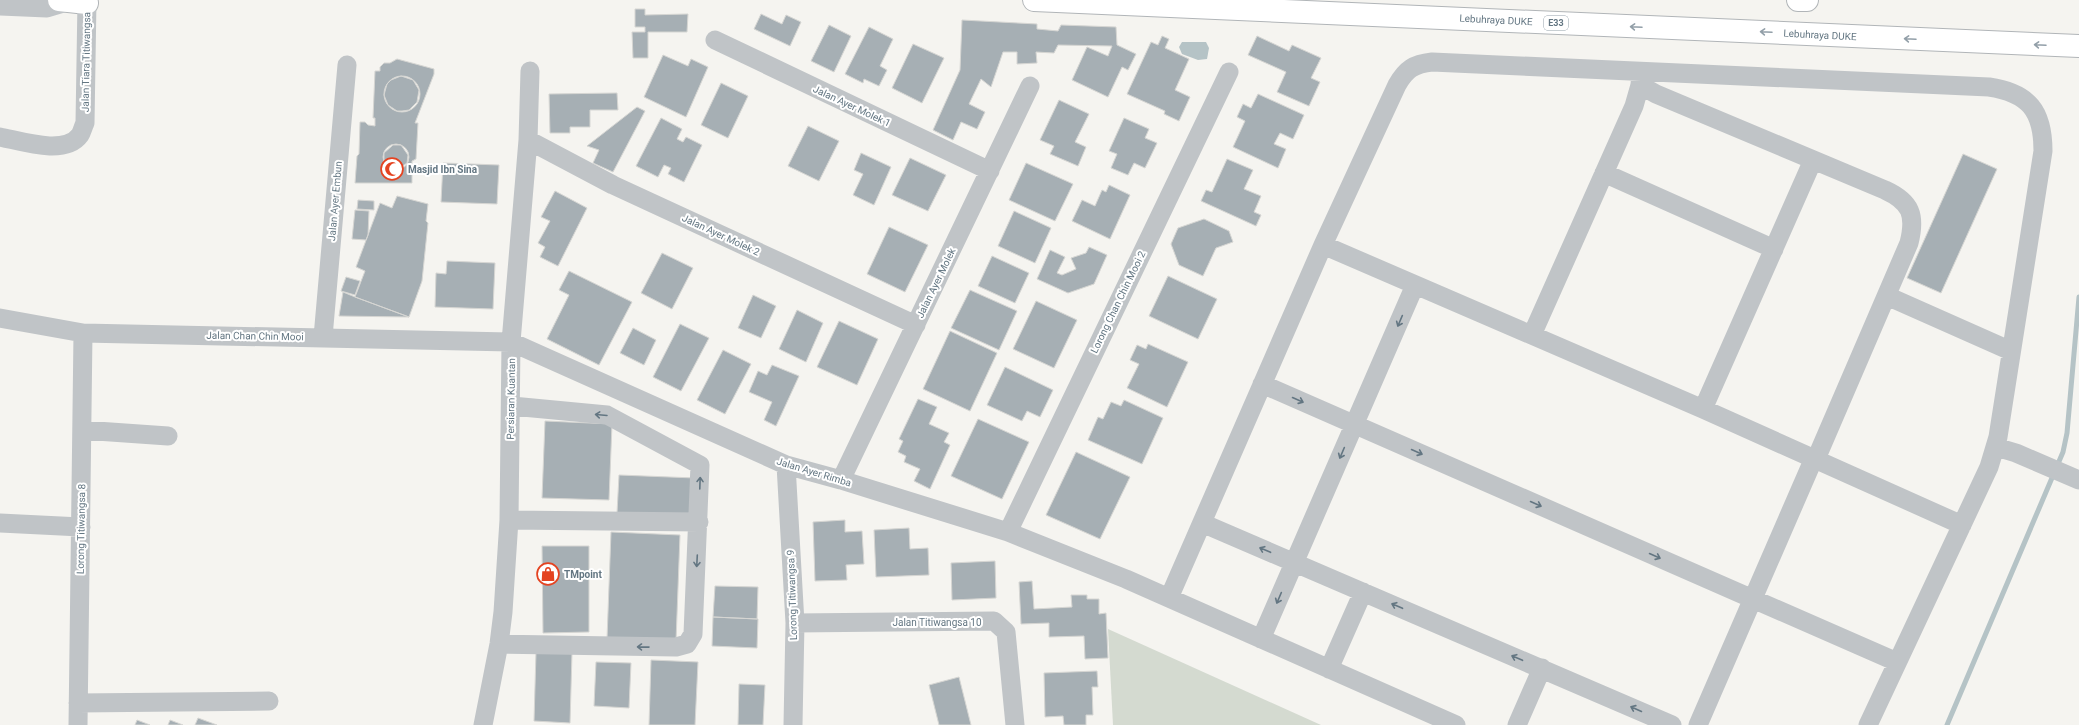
<svg xmlns="http://www.w3.org/2000/svg" width="2079" height="725" font-family="Roboto,sans-serif">
	<style>
		.green { fill: #d4dad0 }
		.water { fill: #b5c3c6 }
		.lines { fill: none; stroke-linecap: round; stroke-linejoin: round }
		.stream { stroke: #b5c3c6; stroke-width: 5 }
		.building { fill: #a6afb4; stroke: #d6d6d3; fill-rule: evenodd }
		.highway-casing { stroke: #b1b5b8; stroke-width: 24 }
		.minor { stroke: #c0c4c7; stroke-width: 19 }
		.highway { stroke: #fff; stroke-width: 22 }
		.oneway { stroke: #929fa8 }
		.oneway2 { stroke: #637682 }
		.labels { text-anchor: middle; dominant-baseline: central; stroke-width: 4; stroke-linejoin: round; paint-order: stroke }
		.shield { fill: #fff; stroke: #929fa8; stroke-width: 1 }
		.shield-label { font-size: 9px; font-weight: bold; fill: #637682 }
		.street-label { font-size: 10px; fill: #637682; stroke: #fff }
		.poi-label { font-size: 10px; font-weight: bold; fill: #637682; stroke: #fff; text-anchor: start }
	</style>
	<rect width="100%" height="100%" fill="#f5f4f0"/>
	<!-- green -->
	<path class="green" d="M 1108,629 L 1321,725 L 1113,725 Z"/>
	<!-- water -->
	<path class="water" d="M 1182,42 L 1206,42 L 1209,48 L 1207,59 L 1198,60 L 1182,54 L 1179,47 Z"/>
	<g class="lines">
		<!-- stream -->
		<path class="stream" d="M 1947,725 L 2063,452 L 2067,433 L 2079,297"/>
	</g>
	<!-- building -->
	<path class="building" d="M 635,9 L 645,9 L 645,15 L 688,14 L 687,32 L 648,32 L 648,58 L 633,58 L 632,32 L 645,32 L 645,27 L 635,27 Z
		M 761,14 L 782,24 L 786,15 L 801,22 L 790,46 L 754,29 Z
		M 962,20 L 1037,24 L 1037,29 L 1058,31 L 1061,25 L 1116,27 L 1117,45 L 1136,54 L 1128,70 L 1122,67 L 1108,97 L 1072,80 L 1087,47 L 1108,56 L 1112,46 L 1058,45 L 1054,53 L 1036,52 L 1037,63 L 1017,64 L 1017,52 L 1003,52 L 991,87 L 981,79 L 969,104 L 985,112 L 977,129 L 961,122 L 953,140 L 933,130 L 960,70 Z
		M 829,25 L 851,36 L 834,72 L 811,61 Z
		M 869,27 L 893,39 L 880,66 L 887,70 L 879,86 L 864,79 L 863,83 L 845,74 Z
		M 1162,36 L 1169,39 L 1165,48 L 1189,59 L 1175,90 L 1190,97 L 1179,121 L 1164,114 L 1165,111 L 1127,94 L 1151,42 L 1158,45 Z
		M 1257,36 L 1289,51 L 1292,45 L 1321,58 L 1311,78 L 1320,82 L 1309,106 L 1277,92 L 1286,72 L 1248,55 Z
		M 913,44 L 944,58 L 922,103 L 892,88 Z
		M 663,55 L 688,66 L 691,59 L 708,67 L 686,117 L 644,97 Z
		M 397,59 L 434,69 L 434,74 L 415,123 L 418,123 L 416,159 L 412,161 L 412,183 L 355,183 L 357,156 L 359,154 L 360,122 L 365,122 L 368,125 L 375,126 L 375,118 L 373,118 L 375,71 L 380,71 L 380,67 L 384,63 L 390,63 ZM 401,76 L 413,80 L 419,90 L 417,102 L 409,110 L 402,111 L 397,111 L 388,105 L 384,95 L 387,84 L 391,80 ZM 393,145 L 401,145 L 408,155 L 407,163 L 397,170 L 389,168 L 384,161 L 384,153 Z
		M384 94a18 18 0 1 1 36 0a18 18 0 1 1-36 0Z
		M 721,83 L 748,96 L 728,138 L 701,125 Z
		M 617,93 L 618,110 L 590,110 L 590,127 L 570,127 L 570,133 L 550,133 L 549,94 Z
		M 1258,94 L 1304,115 L 1293,139 L 1280,133 L 1274,144 L 1286,149 L 1278,168 L 1233,147 L 1245,121 L 1237,117 L 1243,104 L 1251,108 Z
		M 1059,100 L 1089,114 L 1075,142 L 1086,147 L 1078,166 L 1050,154 L 1054,146 L 1040,140 Z
		M 637,107 L 645,111 L 613,172 L 593,163 L 599,150 L 587,146 Z
		M 661,118 L 682,129 L 677,139 L 683,142 L 686,137 L 702,145 L 684,182 L 668,174 L 671,168 L 664,165 L 658,177 L 636,166 Z
		M 1124,118 L 1149,129 L 1145,138 L 1157,143 L 1145,168 L 1134,163 L 1128,175 L 1111,168 L 1117,154 L 1109,151 Z
		M 808,126 L 839,141 L 819,181 L 788,166 Z
		M383 157a13 13 0 1 1 26 0a13 13 0 1 1-26 0Z
		M 861,153 L 891,167 L 874,205 L 853,195 L 863,174 L 854,170 Z
		M 1963,154 L 1997,169 L 1941,293 L 1907,278 Z
		M 910,158 L 946,175 L 928,211 L 892,195 Z
		M 1227,159 L 1253,170 L 1244,189 L 1261,196 L 1254,212 L 1261,215 L 1256,226 L 1201,201 L 1206,190 L 1212,192 Z
		M 443,163 L 499,165 L 497,204 L 441,202 Z
		M 1026,163 L 1073,184 L 1055,221 L 1009,200 Z
		M 1109,185 L 1130,195 L 1110,239 L 1072,221 L 1082,200 L 1095,206 L 1102,190 L 1106,192 Z
		M 555,191 L 587,208 L 558,266 L 540,257 L 545,247 L 538,243 L 550,221 L 541,217 Z
		M 397,196 L 428,204 L 426,221 L 428,223 L 422,281 L 409,317 L 355,297 L 365,271 L 356,267 L 380,203 L 392,208 Z
		M 358,200 L 374,201 L 374,210 L 357,209 Z
		M 355,210 L 369,211 L 368,235 L 366,240 L 352,239 Z
		M 1014,211 L 1051,228 L 1035,263 L 998,246 Z
		M 1204,219 L 1229,231 L 1233,242 L 1216,248 L 1203,276 L 1179,265 L 1171,244 L 1178,228 Z
		M 889,227 L 928,245 L 905,292 L 867,274 Z
		M 1089,247 L 1107,255 L 1094,284 L 1068,293 L 1037,279 L 1050,250 L 1065,257 L 1057,273 L 1062,275 L 1076,269 L 1071,258 L 1086,253 Z
		M 662,253 L 693,268 L 672,309 L 641,293 Z
		M 992,256 L 1029,273 L 1015,303 L 978,286 Z
		M 447,261 L 495,263 L 493,309 L 435,307 L 436,273 L 446,274 Z
		M 569,271 L 632,302 L 599,365 L 547,339 L 569,295 L 559,290 Z
		M 1168,276 L 1217,299 L 1198,339 L 1149,316 Z
		M 346,277 L 360,281 L 355,295 L 341,291 Z
		M 970,290 L 1017,311 L 999,350 L 951,328 Z
		M 343,292 L 355,297 L 409,317 L 339,316 Z
		M 753,295 L 776,306 L 761,338 L 738,328 Z
		M 1036,301 L 1077,320 L 1054,368 L 1013,349 Z
		M 797,310 L 823,323 L 806,362 L 779,349 Z
		M 839,321 L 878,339 L 857,385 L 817,367 Z
		M 680,324 L 709,338 L 681,391 L 653,377 Z
		M 633,328 L 656,340 L 644,365 L 620,353 Z
		M 950,331 L 997,353 L 970,411 L 923,389 Z
		M 1148,344 L 1188,362 L 1167,407 L 1127,388 L 1139,364 L 1130,360 L 1137,345 L 1146,349 Z
		M 723,350 L 751,364 L 725,414 L 697,400 Z
		M 772,365 L 799,376 L 776,426 L 764,420 L 772,402 L 749,392 L 758,371 L 767,375 Z
		M 1005,367 L 1053,390 L 1040,417 L 1027,411 L 1022,421 L 987,405 Z
		M 918,399 L 937,407 L 929,424 L 949,433 L 944,442 L 950,445 L 930,489 L 914,481 L 920,469 L 904,462 L 906,456 L 898,452 L 903,441 L 899,439 Z
		M 1124,400 L 1163,418 L 1142,464 L 1088,440 L 1098,417 L 1103,419 L 1111,402 L 1121,406 Z
		M 978,419 L 1029,442 L 1002,499 L 951,476 Z
		M 545,421 L 612,424 L 609,500 L 542,498 Z
		M 1076,452 L 1130,477 L 1100,539 L 1046,515 Z
		M 619,475 L 695,478 L 694,516 L 617,513 Z
		M 845,520 L 845,532 L 862,531 L 864,564 L 846,565 L 847,580 L 815,581 L 813,522 Z
		M 909,528 L 910,549 L 928,548 L 929,575 L 876,577 L 874,530 Z
		M 611,532 L 680,535 L 676,641 L 607,639 Z
		M 542,546 L 589,546 L 589,632 L 543,633 Z
		M 995,561 L 996,598 L 952,600 L 951,563 Z
		M 1032,581 L 1034,609 L 1072,607 L 1071,595 L 1087,595 L 1087,599 L 1099,599 L 1099,614 L 1106,613 L 1108,658 L 1085,659 L 1084,636 L 1049,637 L 1049,623 L 1021,624 L 1019,582 Z
		M 715,586 L 758,587 L 757,619 L 713,617 Z
		M 713,617 L 758,619 L 757,648 L 712,646 Z
		M 536,652 L 572,653 L 570,723 L 534,721 Z
		M 651,660 L 698,662 L 695,725 L 649,725 Z
		M 596,662 L 631,663 L 629,708 L 594,706 Z
		M 1097,671 L 1098,687 L 1092,687 L 1093,715 L 1086,715 L 1086,725 L 1064,725 L 1063,716 L 1045,717 L 1044,673 Z
		M 959,677 L 971,725 L 939,725 L 929,685 Z
		M 739,684 L 765,685 L 763,725 L 738,725 Z
		M 198,718 L 217,725 L 195,725 Z
		M 137,720 L 150,725 L 135,725 Z
		M 170,720 L 183,725 L 168,725 Z"/>
	<g class="lines">
		<!-- highway casing -->
		<g class="highway-casing">
			<path id="highway" d="M 59,0 L 87,3
				M 1034,0 L 2079,46
				M 1798,0 L 1807,0"/>
		</g>
		<!-- minor -->
		<path class="minor" d="M 0,6 L 47,8 L 67,2
			M 715,40 L 990,171
			M 1640,85 L 1656,94 L 1885,190 C 1911,202 1916,215 1909,243 L 1816,459
			M 0,137 C 21,141 65,156 80,135 C 82,132 83,127 85,123 L 87,0
			M 528,140 L 613,185 L 916,325
			M 1604,173 L 1774,249
			M 1323,245 L 1703,409 L 1962,525
			M 1887,296 L 2011,351
			M 0,318 L 83,333 L 511,342 L 786,465 L 841,480 L 1008,532 L 1126,579 L 1456,725
			M 1532,335 L 1634,106 L 1640,85 L 1641,73
			M 323,337 L 347,65
			M 1262,384 L 1897,662
			M 1703,409 L 1813,160
			M 82,430 L 168,436
			M 1996,447 L 2016,453 L 2079,480
			M 786,465 L 795,623 L 793,725
			M 841,480 L 1030,86
			M 509,520 L 699,522
			M 0,523 L 81,527
			M 1202,523 L 1672,725
			M 1008,532 L 1229,72
			M 1169,598 L 1323,245 L 1397,85 C 1406,69 1414,64 1432,62 L 1989,87 C 2029,93 2043,111 2043,151 L 1998,437 L 1989,467 L 1868,725
			M 795,623 L 994,621 L 1006,632 L 1015,725
			M 1261,639 L 1415,285
			M 499,644 L 676,647 L 687,644 L 693,634 L 700,465 L 607,415 L 512,406
			M 1329,669 L 1363,592
			M 78,703 L 269,701
			M 78,725 L 83,333
			M 483,725 L 499,644 L 503,612 L 509,520 L 511,342 L 528,140 L 530,71
			M 1517,725 L 1542,668
			M 1698,725 L 1814,458"/>
		<!-- highway -->
		<use href="#highway" class="highway"/>
	</g>
	<!-- one-way arrows -->
	<defs><path id="oneway-shaft" d="M-6 0H5M1.5-3L5.5 0L1.5 3" fill="none" stroke-width="1.6" stroke-linecap="round" stroke-linejoin="round"/></defs>
	<g class="oneway">
		<use href="#oneway-shaft" transform="translate(1636 27) rotate(-177)"/>
		<use href="#oneway-shaft" transform="translate(1766 32) rotate(-177)"/>
		<use href="#oneway-shaft" transform="translate(1910 39) rotate(-177)"/>
		<use href="#oneway-shaft" transform="translate(2040 45) rotate(-177)"/>
	</g>
	<g class="oneway2">
		<use href="#oneway-shaft" transform="translate(1400 321) rotate(113)"/>
		<use href="#oneway-shaft" transform="translate(1298 400) rotate(24)"/>
		<use href="#oneway-shaft" transform="translate(601 415) rotate(-175)"/>
		<use href="#oneway-shaft" transform="translate(1417 452) rotate(24)"/>
		<use href="#oneway-shaft" transform="translate(1342 453) rotate(113)"/>
		<use href="#oneway-shaft" transform="translate(700 483) rotate(-88)"/>
		<use href="#oneway-shaft" transform="translate(1536 504) rotate(24)"/>
		<use href="#oneway-shaft" transform="translate(1265 550) rotate(-157)"/>
		<use href="#oneway-shaft" transform="translate(1655 556) rotate(24)"/>
		<use href="#oneway-shaft" transform="translate(697 561) rotate(93)"/>
		<use href="#oneway-shaft" transform="translate(1279 598) rotate(113)"/>
		<use href="#oneway-shaft" transform="translate(1397 606) rotate(-157)"/>
		<use href="#oneway-shaft" transform="translate(643 647) rotate(-179)"/>
		<use href="#oneway-shaft" transform="translate(1517 658) rotate(-157)"/>
		<use href="#oneway-shaft" transform="translate(1636 709) rotate(-156)"/>
	</g>
	<!-- icons -->
	<defs>
		<g id="mosque-ring" transform="scale(1.15)"><circle r="9.5" fill="#fff" stroke="#e44321" stroke-width="1.5"/><path d="M3.5-4.9A6 6 0 1 0 3.5 4.9A5 5 0 1 1 3.5-4.9Z" fill="#e44321"/></g>
		<g id="shop-ring" transform="scale(1.15)"><circle r="9.5" fill="#fff" stroke="#e44321" stroke-width="1.5"/><path d="M-5-2.5h2.3a2.7 3.5 0 0 1 5.4 0H5L5.5 6h-11ZM-1.5-2.5h3a1.5 2.3 0 0 0-3 0Z" fill="#e44321"/></g>
	</defs>
	<g fill-rule="evenodd">
		<use href="#mosque-ring" x="392" y="169"/>
		<use href="#shop-ring" x="548" y="574"/>
	</g>
	<g class="labels">
		<!-- shield labels -->
		<rect class="shield" x="1544" y="16" width="24" height="14" rx="3"/>
		<g class="shield-label">
			<text x="1556" y="23">E33</text>
		</g>
		<!-- street labels -->
		<g class="street-label">
			<text transform="translate(1496 20) rotate(3)">Lebuhraya DUKE</text>
			<text transform="translate(1820 35) rotate(3)">Lebuhraya DUKE</text>
			<text transform="translate(86 62) rotate(-89)">Jalan Tiara Titiwangsa</text>
			<text transform="translate(852 106) rotate(25)">Jalan Ayer Molek 1</text>
			<text transform="translate(335 201) rotate(-85)">Jalan Ayer Embun</text>
			<text transform="translate(721 235) rotate(25)">Jalan Ayer Molek 2</text>
			<text transform="translate(936 283) rotate(-64)">Jalan Ayer Molek</text>
			<text transform="translate(1118 302) rotate(-64)">Lorong Chan Chin Mooi 2</text>
			<text transform="translate(255 336) rotate(1)">Jalan Chan Chin Mooi</text>
			<text transform="translate(511 399) rotate(-89)">Persiaran Kuantan</text>
			<text transform="translate(814 472) rotate(17)">Jalan Ayer Rimba</text>
			<text transform="translate(81 529) rotate(-89)">Lorong Titiwangsa 8</text>
			<text transform="translate(792 595) rotate(-92)">Lorong Titiwangsa 9</text>
			<text x="937" y="622">Jalan Titiwangsa 10</text>
		</g>
		<!-- poi labels -->
		<g class="poi-label">
			<text x="408" y="169">Masjid Ibn Sina</text>
			<text x="564" y="574">TMpoint</text>
		</g>
	</g>
</svg>
